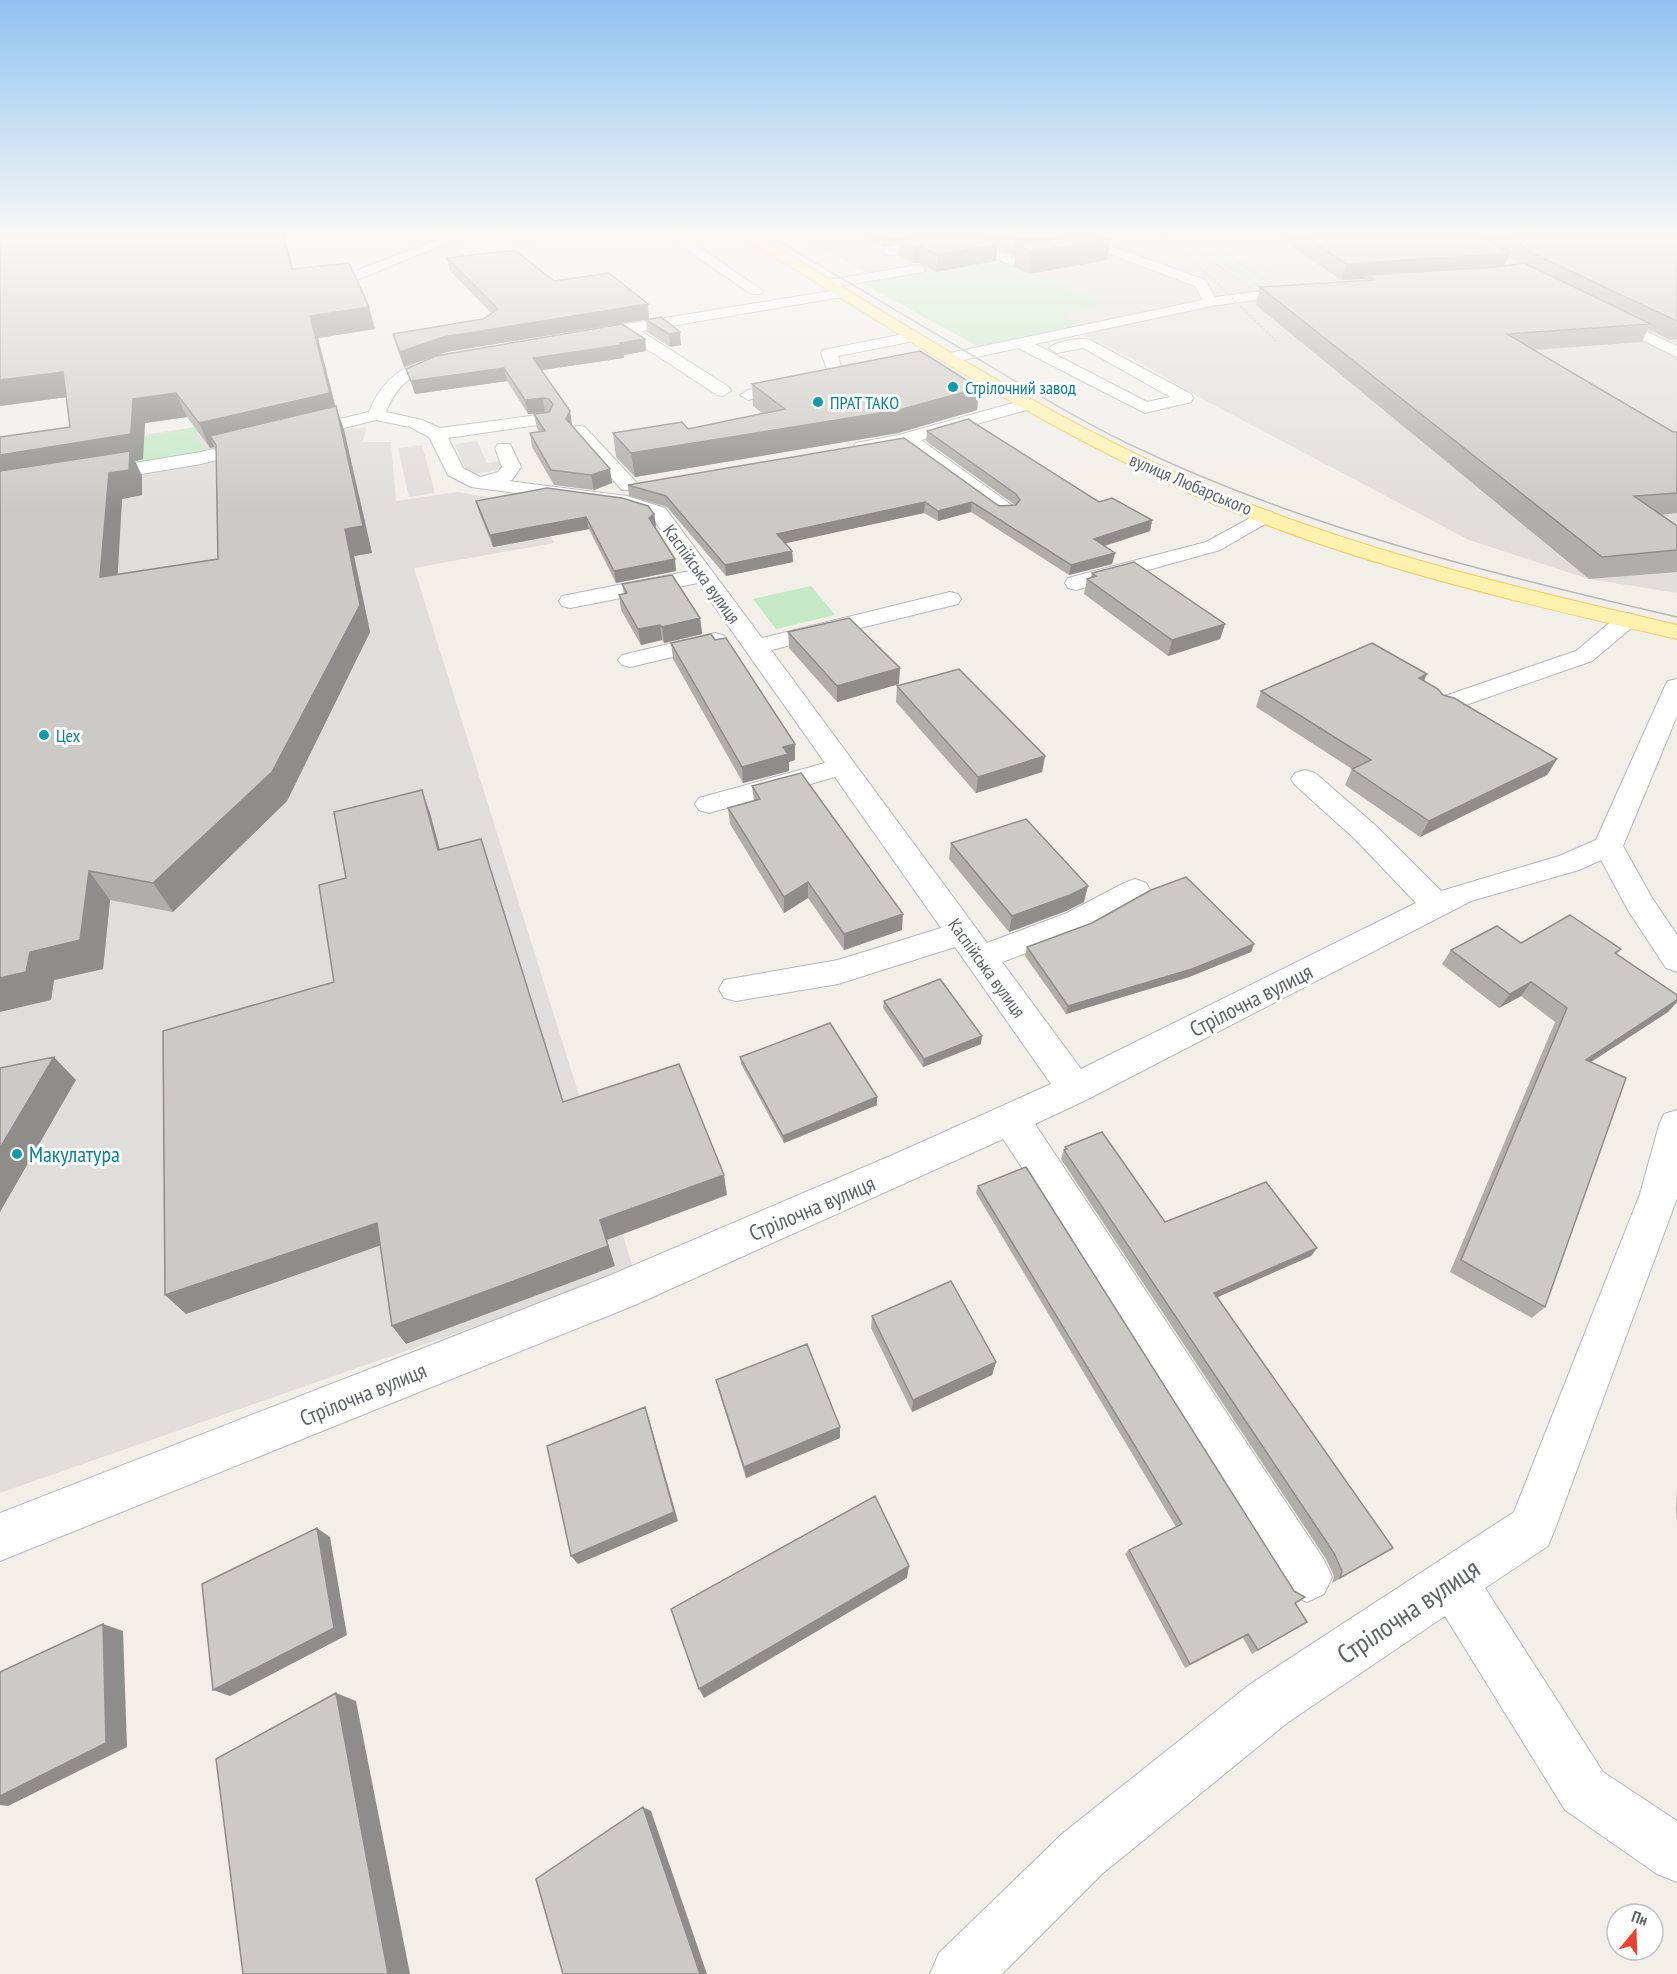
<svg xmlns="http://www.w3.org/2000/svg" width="1677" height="1974" font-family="'PT Sans Narrow',sans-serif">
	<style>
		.industrial { fill: #e0deda }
		.green { fill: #c5e8c5 }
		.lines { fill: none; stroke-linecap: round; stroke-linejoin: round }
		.minor-casing { stroke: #b5b8bc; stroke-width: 2 }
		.major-casing { stroke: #f2c960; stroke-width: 2 }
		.minor { fill: #fff; fill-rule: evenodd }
		.major { fill: #fff2af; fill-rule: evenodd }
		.tram { stroke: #b6b7b8; stroke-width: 1.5 }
		.rail { stroke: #b6b7b8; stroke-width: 2; stroke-dasharray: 1 3; stroke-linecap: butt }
		.wall { fill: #afaea9; fill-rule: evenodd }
		.shaded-wall { fill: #8f8d8a }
		.building { fill: #cccac5; stroke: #8f8d8a; stroke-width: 1.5 }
		.culture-dot { fill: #0f9aa8; stroke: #fff; stroke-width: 2 }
		.labels { text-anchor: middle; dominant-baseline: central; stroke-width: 6; stroke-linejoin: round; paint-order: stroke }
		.far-culture-label { font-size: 18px; fill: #0d838f; stroke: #fff; text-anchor: start }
		.far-street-label { font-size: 18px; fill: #5f6368; stroke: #fff }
		.street-label { font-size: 22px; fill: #5f6368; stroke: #fff }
		.culture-label { font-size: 22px; fill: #0d838f; stroke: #fff; text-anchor: start }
		.near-street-label { font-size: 27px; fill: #5f6368; stroke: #fff }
	</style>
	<rect width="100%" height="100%" fill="#f1efe8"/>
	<!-- industrial -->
	<path class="industrial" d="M 801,235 L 1677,235 L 1677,593 L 1589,579 L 1469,540 L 1208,402 L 1138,362 L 1083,335 L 990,345 Z
		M 312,409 L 341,428 L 366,428 L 363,442 L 391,442 L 396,501 L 458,492 L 538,506 L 554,543 L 414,568 L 634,1271 L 0,1493 L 0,457 Z
		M 477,441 L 487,463 L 501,461 L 505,469 L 468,475 L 455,444 Z
		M 422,445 L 435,493 L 409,497 L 398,448 Z"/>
	<!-- green -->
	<path class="green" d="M 1215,251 L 1263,285 L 1255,285 L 1203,252 Z
		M 997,262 L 1009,263 L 1022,269 L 1019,273 C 1028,278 1036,281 1047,279 L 1103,304 L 1059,315 L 1085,327 L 979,347 L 862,283 L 919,270 L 933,273 Z
		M 260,417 L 261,419 L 193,434 L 208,452 L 45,476 L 52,452 Z
		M 811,586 L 835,615 L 776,629 L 753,599 Z"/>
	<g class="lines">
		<!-- minor casing -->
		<g class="minor-casing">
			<path id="minor" d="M 450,235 L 467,235 L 354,281 L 349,282 L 342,278 L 344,275 Z
				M 674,235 L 682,235 L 763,291 L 761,294 L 751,294 L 674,241 L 672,238 Z
				M 957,235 L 965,235 L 1013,257 L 1100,242 L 1205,280 L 1215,297 L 1301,286 L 1308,290 L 1301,294 L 1211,306 L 1035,344 L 1147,402 L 1170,397 L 1083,348 L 1057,353 L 1049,348 C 1057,341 1080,337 1090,340 L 1191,394 L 1193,398 L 1191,402 L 1145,413 L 1018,348 L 950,363 L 942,358 L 950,353 L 1203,300 L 1195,286 L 1099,250 L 1011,265 L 960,242 L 888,255 L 882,251 L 888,247 Z
				M 918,265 L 925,269 L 923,272 L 829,288 L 822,284 L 829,280 Z
				M 843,289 L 850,293 L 848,296 L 641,331 L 729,387 L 731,391 L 723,396 L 717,395 L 624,334 L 585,341 L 577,336 L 585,331 Z
				M 1606,313 L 1677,346 L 1677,357 L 1601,320 L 1599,317 L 1601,314 Z
				M 914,332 L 919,334 L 922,337 L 919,340 L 838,356 L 841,366 L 846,373 L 837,381 L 748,400 L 740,395 L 748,390 L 826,374 L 828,372 L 821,353 L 823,350 Z
				M 451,353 L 457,355 L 459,358 L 457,361 C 422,370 400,376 386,412 L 422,420 L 440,428 L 545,414 L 551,415 L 554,419 L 551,423 L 545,424 L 448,438 L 463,468 L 480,477 L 498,472 L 502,467 L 495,448 L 498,444 L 510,444 L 521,467 L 512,480 L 508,481 L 627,496 L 665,508 L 762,638 L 950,592 L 958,594 L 961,599 L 958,604 L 771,650 L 987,943 L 1067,913 L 1124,883 L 1135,879 L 1146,883 L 1150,890 L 1146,897 L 1089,929 L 1002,962 L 1081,1069 L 1416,903 L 1355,839 L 1295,785 L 1291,779 L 1295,773 L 1305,770 L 1315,773 L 1375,825 L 1441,891 L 1559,856 L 1596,840 L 1665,686 L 1668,681 L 1677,679 L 1677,716 L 1623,846 L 1652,898 L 1677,935 L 1677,972 L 1666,968 L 1629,912 L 1601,860 L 1579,870 L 1471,901 L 1088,1099 L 1035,1124 L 1324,1560 L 1332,1577 L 1324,1594 L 1307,1602 L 1290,1594 L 1037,1190 L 1003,1139 L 635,1305 L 0,1561 L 0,1513 L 606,1277 L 895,1154 L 1051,1084 L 955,947 L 838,984 L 736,1001 L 724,998 L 719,989 L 724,980 L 838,960 L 941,928 L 835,777 L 709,813 L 699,810 L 695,804 L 699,798 L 825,763 L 698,583 L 570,608 L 562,606 L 559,601 L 562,596 L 690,571 L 651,516 L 624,508 L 471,487 L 448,475 L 429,437 L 410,427 L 376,420 L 201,464 L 93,482 L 86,480 L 84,476 L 86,472 L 93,470 L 201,452 L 369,412 C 385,372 411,361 451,353 Z
				M 1027,399 L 1033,400 L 1035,404 L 1033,408 L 921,440 L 1013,506 L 1016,510 L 1013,514 L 999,514 L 904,445 L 862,452 L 856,451 L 853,447 L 856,443 L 899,435 Z
				M 579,426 L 585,427 L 636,482 L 639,486 L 636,490 L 622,490 L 573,435 L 570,431 L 573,427 Z
				M 1265,510 L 1272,512 L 1275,516 L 1272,520 L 1220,550 L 1076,590 L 1068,588 L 1065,583 L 1068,578 L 1206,542 Z
				M 1627,613 L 1635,615 L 1638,620 L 1635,625 L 1592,661 L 1454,709 L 1445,712 L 1436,709 L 1432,704 L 1436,699 L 1576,651 L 1619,615 Z
				M 715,633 L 723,635 L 727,640 L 723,645 L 630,667 L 622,665 L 618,660 L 622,655 Z
				M 1677,1110 L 1677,1198 L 1555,1529 L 1548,1546 L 1485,1588 L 1603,1772 L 1677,1821 L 1677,1882 L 1657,1874 L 1565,1810 L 1445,1616 L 1287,1723 L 1102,1874 L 1002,1974 L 930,1974 L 939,1953 L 1062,1834 L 1249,1685 L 1514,1512 L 1640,1194 L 1659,1125 L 1664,1114 Z"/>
		</g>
		<!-- major casing -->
		<g class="major-casing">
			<path id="major" d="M 742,235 L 757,235 C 892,316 1025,404 1170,470 C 1331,545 1505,585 1677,625 L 1677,639 C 1522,603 1364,567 1217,505 C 1099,455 989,391 881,323 C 849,303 817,283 785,263 C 771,255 752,247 742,235 Z"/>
		</g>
		<!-- minor -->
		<use href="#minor" class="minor"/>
		<!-- major -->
		<use href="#major" class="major"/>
		<!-- tram -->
		<path class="tram" d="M 768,235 C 835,275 903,314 970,354 C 1023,386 1075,418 1131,445 C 1304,528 1491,574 1677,617"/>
		<!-- rail -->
		<path class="rail" d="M 1160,235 L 1197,264 L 1278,343
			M 1199,235 L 1287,295
			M 1183,242 L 1251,288
			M 518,249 L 546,235"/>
	</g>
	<!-- wall -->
	<path class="wall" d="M 0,235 L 284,235 L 293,269 L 369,307 L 375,329 L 318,338 L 335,406 L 344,430 L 372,553 L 354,556 L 370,632 L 287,801 L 173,912 L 110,900 L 103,969 L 54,980 L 51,1000 L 70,427 L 66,397 L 0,406 ZM 187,417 L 210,448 L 214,447 L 216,452 L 218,559 L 117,575 L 122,499 L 142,495 L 142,476 L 135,461 L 143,459 L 145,423 Z
		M 860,235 L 1072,235 L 1072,236 L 1107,260 L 1029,274 L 1014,267 L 1015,254 L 1013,255 L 997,247 L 996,261 L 936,272 L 919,263 L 914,263 L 898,255 L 899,244 L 883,247 Z
		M 1282,235 L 1677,235 L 1677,339 L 1670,340 L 1648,329 L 1642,342 L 1534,350 L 1673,432 L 1677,432 L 1677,513 L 1661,515 L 1677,526 L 1677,572 L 1589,579 L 1256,305 L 1260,287 L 1364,281 L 1365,279 L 1341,280 L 1281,239 ZM 1508,256 L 1519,264 L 1504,266 Z
		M 447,258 L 554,281 L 649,319 L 446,352 L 404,367 L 397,348 L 393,334 L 483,319 L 492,314 L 450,271 Z
		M 661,317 L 681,345 L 670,347 L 647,332 L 646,320 Z
		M 645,339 L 646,351 L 624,355 L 624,358 L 541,370 L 570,411 L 572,426 L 612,483 L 594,490 L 554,485 L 532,447 L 530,433 L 539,432 L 537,428 L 534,414 L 546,412 L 528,414 L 507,381 L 415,394 L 406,369 Z
		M 752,384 L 979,388 L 977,410 L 898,433 L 635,477 L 616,457 L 613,433 L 688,429 L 762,413 L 753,406 Z
		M 927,431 L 1099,502 L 1152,520 L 1150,531 L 1104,546 L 1115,553 L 1112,564 L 1069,575 L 971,512 L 938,521 L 924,513 L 785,543 L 792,551 L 793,562 L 726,576 L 667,507 L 629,496 L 628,485 L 904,438 L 999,506 L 1015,505 L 926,441 Z
		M 476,501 L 654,514 L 656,526 L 654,527 L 676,571 L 616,583 L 589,529 L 493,547 L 479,512 Z
		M 1092,573 L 1225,624 L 1220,639 L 1168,656 L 1084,594 L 1087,579 L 1091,577 Z
		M 622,584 L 700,618 L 702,634 L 664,643 L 662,640 L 641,645 L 621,610 L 619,595 L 624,594 Z
		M 788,632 L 899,684 L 837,702 L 789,648 Z
		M 671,643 L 795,760 L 789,762 L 789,771 L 743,783 L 673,659 Z
		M 1424,681 L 1443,695 L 1557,759 L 1547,775 L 1420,837 L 1345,785 L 1352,769 L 1256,707 L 1261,691 Z
		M 897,686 L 1045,756 L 1042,772 L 976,793 L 896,702 Z
		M 752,786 L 902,930 L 844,950 L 808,898 L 784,913 L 730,824 L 728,808 L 754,801 Z
		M 951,843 L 1084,902 L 1066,911 L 1009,932 L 949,859 Z
		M 1521,943 L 1621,949 L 1617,954 L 1677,995 L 1677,1002 L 1668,1012 L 1591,1062 L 1545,1307 L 1532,1318 L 1450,1272 L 1555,1022 L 1521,996 L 1499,1008 L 1442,964 L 1451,950 Z
		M 1254,944 L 1251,952 L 1189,977 L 1066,1014 L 1025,956 L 1027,947 Z
		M 884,1001 L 981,1044 L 923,1067 L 883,1008 Z
		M 740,1057 L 877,1097 L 877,1105 L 784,1143 L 741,1064 Z
		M 1065,1147 L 1165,1222 L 1317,1248 L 1311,1256 L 1217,1297 L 1393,1548 L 1332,1583 L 1334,1576 L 1326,1559 L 1061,1159 Z
		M 978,1186 L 1295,1603 L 1307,1622 L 1252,1654 L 1243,1638 L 1185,1668 L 1125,1554 L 1129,1550 L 1176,1527 L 976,1193 Z
		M 872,1316 L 996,1362 L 992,1375 L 912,1412 L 871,1328 Z
		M 716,1380 L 840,1427 L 840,1438 L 746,1478 L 719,1392 Z
		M 1677,1489 L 1677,1523 L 1676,1509 Z"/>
	<!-- shaded-wall -->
	<path class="shaded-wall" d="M 282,235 L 284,235 L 299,290 L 292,269 Z
		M 884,235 L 946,235 L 899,239 L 899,244 L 883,247 Z
		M 1037,235 L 1072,235 L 1071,245 L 1016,245 L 1015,254 L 1013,255 L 1015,239 Z
		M 1111,238 L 1107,260 L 1029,274 L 1031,252 Z
		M 997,244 L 996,261 L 936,272 L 937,255 Z
		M 920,246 L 919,263 L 914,263 L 914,247 Z
		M 1510,253 L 1503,269 L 1366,275 L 1365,279 L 1341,280 L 1347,264 Z
		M 648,304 L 649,319 L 446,352 L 404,367 L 400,352 L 443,337 Z
		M 369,307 L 375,329 L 318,338 L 338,417 L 210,436 L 214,447 L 210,448 L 199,423 L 310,316 Z
		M 680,332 L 681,345 L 670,347 L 669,334 Z
		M 645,339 L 646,351 L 624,355 L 624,358 L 536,371 L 533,358 Z
		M 504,368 L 507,381 L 415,394 L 411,381 Z
		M 63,372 L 75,396 L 0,406 L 0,380 Z
		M 979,388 L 977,410 L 898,433 L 635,477 L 631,453 Z
		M 176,393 L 187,417 L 145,423 L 143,459 L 135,461 L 142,476 L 142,495 L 122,499 L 116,605 L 100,577 L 109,473 L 0,483 L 0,455 L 131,434 L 133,399 Z
		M 543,398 L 545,412 L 528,414 L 525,400 Z
		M 336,406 L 344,430 L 372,553 L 354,556 L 370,632 L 287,801 L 173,912 L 153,883 L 345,529 Z
		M 570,411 L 572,425 L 568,432 L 566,419 Z
		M 610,469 L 612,483 L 594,490 L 591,475 Z
		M 925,502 L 924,513 L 778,545 L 777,534 Z
		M 972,502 L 971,512 L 938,521 L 938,511 Z
		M 654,514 L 656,526 L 650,530 L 649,518 Z
		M 586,517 L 589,529 L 493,547 L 490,535 Z
		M 1152,520 L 1150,531 L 1092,550 L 1094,539 Z
		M 792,551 L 793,562 L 726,576 L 725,565 Z
		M 1115,553 L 1112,564 L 1069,575 L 1071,565 Z
		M 675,559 L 676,571 L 616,583 L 614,571 Z
		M 700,618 L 702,634 L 664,643 L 662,627 Z
		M 1225,624 L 1220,639 L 1168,656 L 1172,640 Z
		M 660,625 L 662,640 L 641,645 L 638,629 Z
		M 900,668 L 899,684 L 837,702 L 837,686 Z
		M 1427,674 L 1420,690 L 1419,678 Z
		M 795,744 L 795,760 L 789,762 L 789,771 L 743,783 L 742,767 L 783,747 Z
		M 1045,756 L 1042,772 L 976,793 L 978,777 Z
		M 1557,759 L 1547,775 L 1420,837 L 1429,821 Z
		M 422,790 L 430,813 L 446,872 L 438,850 Z
		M 89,871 L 110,900 L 103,969 L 54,980 L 51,1000 L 0,1012 L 0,978 L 30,952 Z
		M 808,882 L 808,898 L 784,913 L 784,897 Z
		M 1088,886 L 1084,902 L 1066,911 L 1009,932 L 1012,916 Z
		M 903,914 L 902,930 L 844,950 L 844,934 Z
		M 1254,944 L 1251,952 L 1189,977 L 1066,1014 L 1068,1006 Z
		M 1531,982 L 1521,996 L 1499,1008 L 1510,994 Z
		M 1677,1000 L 1677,1002 L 1668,1012 L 1574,1073 L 1586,1060 Z
		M 982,1036 L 981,1044 L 923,1067 L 924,1059 Z
		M 54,1057 L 76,1080 L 0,1212 L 0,1148 Z
		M 877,1097 L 877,1105 L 784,1143 L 783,1136 Z
		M 724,1175 L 727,1195 L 607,1240 L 615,1266 L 406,1344 L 392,1326 L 600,1220 Z
		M 377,1223 L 390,1242 L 186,1314 L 165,1295 Z
		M 1317,1248 L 1311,1256 L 1209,1301 L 1214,1293 Z
		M 996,1362 L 992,1375 L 912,1412 L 913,1400 Z
		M 645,1407 L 649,1419 L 678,1521 L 578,1564 L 571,1556 Z
		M 840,1427 L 840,1438 L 746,1478 L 744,1467 Z
		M 317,1528 L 330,1537 L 347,1635 L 230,1696 L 213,1690 Z
		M 909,1566 L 907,1578 L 704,1698 L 699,1689 Z
		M 103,1624 L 123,1631 L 127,1747 L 8,1806 L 0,1805 L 0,1796 Z
		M 336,1693 L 356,1701 L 410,1974 L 388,1974 Z
		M 643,1807 L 651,1811 L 707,1974 L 700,1974 Z"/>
	<!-- building -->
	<path class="building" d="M 0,235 L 282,235 L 292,269 L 349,263 L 369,307 L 310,316 L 330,393 L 199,423 L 176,393 L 133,399 L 131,434 L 0,455 L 0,437 L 70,427 L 63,372 L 0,380 Z
		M 922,235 L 976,235 L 997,244 L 937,255 L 920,246 L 914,247 L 899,239 Z
		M 1007,235 L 1037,235 L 1015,239 Z
		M 1079,235 L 1102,235 L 1111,238 L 1031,252 L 1016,245 Z
		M 1302,235 L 1478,235 L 1510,253 L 1347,264 Z
		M 1507,235 L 1677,235 L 1677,321 L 1532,253 Z
		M 515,250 L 554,281 L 609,273 L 648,304 L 443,337 L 400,352 L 393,334 L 483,319 L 498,309 L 447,258 Z
		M 1524,263 L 1651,324 L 1507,334 L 1673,432 L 1677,432 L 1677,493 L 1634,496 L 1677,526 L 1677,550 L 1602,557 L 1260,287 L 1374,280 L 1366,275 L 1498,267 Z
		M 661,317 L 680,332 L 669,334 L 646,320 Z
		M 622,324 L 645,339 L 620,343 L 622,345 L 533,358 L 570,411 L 566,419 L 610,469 L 591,475 L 551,470 L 530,433 L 545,431 L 534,414 L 549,412 L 553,404 L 549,399 L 543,398 L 525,400 L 504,368 L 411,381 L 406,369 L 436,356 Z
		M 920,351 L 979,388 L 899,410 L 631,453 L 613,433 L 682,422 L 688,429 L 785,409 L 752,384 Z
		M 336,406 L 363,526 L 345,529 L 360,605 L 272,772 L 153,883 L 89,871 L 80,940 L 30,952 L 26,972 L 0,978 L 0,471 L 130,451 L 129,470 L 109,473 L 100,577 L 218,559 L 216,445 L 210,436 Z
		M 968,419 L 1099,502 L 1112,498 L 1152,520 L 1094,539 L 1115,553 L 1071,565 L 972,502 L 938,511 L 925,502 L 777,534 L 792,551 L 725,565 L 666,496 L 628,485 L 904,438 L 999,506 L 1016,505 L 1020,500 L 1016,494 L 927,431 Z
		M 547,488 L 622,498 L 648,506 L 654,514 L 649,518 L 675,559 L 614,571 L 586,517 L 490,535 L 476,501 Z
		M 1134,562 L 1225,624 L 1172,640 L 1087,579 L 1096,576 L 1092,573 Z
		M 672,575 L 700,618 L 662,627 L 660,625 L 638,629 L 619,595 L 627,593 L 622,584 Z
		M 849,618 L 900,668 L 837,686 L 788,632 Z
		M 711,634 L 715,640 L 726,638 L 795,744 L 783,747 L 788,754 L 742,767 L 671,643 Z
		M 1372,643 L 1427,674 L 1419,678 L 1438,689 L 1443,695 L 1454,698 L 1557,759 L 1429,821 L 1352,769 L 1371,760 L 1261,691 Z
		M 959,669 L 1045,756 L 978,777 L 897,686 Z
		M 801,773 L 903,914 L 844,934 L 808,882 L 784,897 L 728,808 L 760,799 L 752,786 Z
		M 422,790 L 438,850 L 481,839 L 563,1102 L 679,1064 L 724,1175 L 600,1220 L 608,1246 L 392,1326 L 377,1223 L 165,1295 L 163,1031 L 334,982 L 319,885 L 346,878 L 334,812 Z
		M 1026,819 L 1088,886 L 1070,895 L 1012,916 L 951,843 Z
		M 1186,877 L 1254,944 L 1192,969 L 1068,1006 L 1027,947 L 1092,923 L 1151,890 Z
		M 1570,915 L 1621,949 L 1615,953 L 1677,995 L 1677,1000 L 1586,1060 L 1626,1078 L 1545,1307 L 1461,1260 L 1567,1008 L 1531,982 L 1510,994 L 1451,950 L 1497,926 L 1521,943 Z
		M 940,979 L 982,1036 L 924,1059 L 884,1001 Z
		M 830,1023 L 877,1097 L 783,1136 L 740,1057 Z
		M 54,1057 L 0,1148 L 0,1068 Z
		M 1102,1132 L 1165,1222 L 1266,1182 L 1317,1248 L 1214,1293 L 1393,1548 L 1340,1578 L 1342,1571 L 1334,1553 L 1064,1150 L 1067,1149 L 1065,1147 Z
		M 1026,1167 L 1294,1591 L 1305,1597 L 1295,1603 L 1307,1622 L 1258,1650 L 1248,1634 L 1190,1664 L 1129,1550 L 1182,1524 L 978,1186 Z
		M 951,1281 L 996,1362 L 913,1400 L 872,1316 Z
		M 807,1344 L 840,1427 L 744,1467 L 716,1380 Z
		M 645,1407 L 674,1512 L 571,1556 L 547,1446 Z
		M 875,1496 L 909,1566 L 699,1689 L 671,1609 Z
		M 317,1528 L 334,1628 L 213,1690 L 202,1584 Z
		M 103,1624 L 106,1743 L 0,1796 L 0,1672 Z
		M 336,1693 L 388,1974 L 243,1974 L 216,1759 Z
		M 643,1807 L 700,1974 L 563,1974 L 536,1879 Z"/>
	<!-- sky -->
	<linearGradient id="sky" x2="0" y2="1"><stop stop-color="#8fc3f1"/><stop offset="0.46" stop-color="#f9f8f5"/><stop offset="1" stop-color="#f9f8f5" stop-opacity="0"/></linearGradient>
	<rect width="1677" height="511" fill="url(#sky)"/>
	<!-- markers -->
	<g class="culture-dot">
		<circle cx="953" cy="387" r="6"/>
		<circle cx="818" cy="402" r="6"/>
		<circle cx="44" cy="735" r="6"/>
		<circle cx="17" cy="1154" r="6"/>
	</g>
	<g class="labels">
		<!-- far-culture labels -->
		<g class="far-culture-label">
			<text x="965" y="387">Стрілочний завод</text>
			<text x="830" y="402">ПРАТ ТАКО</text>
			<text x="56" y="735">Цех</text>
		</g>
		<!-- far-street labels -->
		<g class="far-street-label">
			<text transform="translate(1191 484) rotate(23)">вулиця Любарського</text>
			<text transform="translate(702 574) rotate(54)">Каспійська вулиця</text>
			<text transform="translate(987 968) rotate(54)">Каспійська вулиця</text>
		</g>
		<!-- street labels -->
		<g class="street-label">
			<text transform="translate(1251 1000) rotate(-27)">Стрілочна вулиця</text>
			<text transform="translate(812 1208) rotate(-23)">Стрілочна вулиця</text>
			<text transform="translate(363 1394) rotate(-22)">Стрілочна вулиця</text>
		</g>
		<!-- culture labels -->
		<g class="culture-label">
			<text x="29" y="1154">Макулатура</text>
		</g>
		<!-- near-street labels -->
		<g class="near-street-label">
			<text transform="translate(1408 1611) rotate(-34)">Стрілочна вулиця</text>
		</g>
	</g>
	<!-- north arrow -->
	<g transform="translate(1635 1932) rotate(19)"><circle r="28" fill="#ffffff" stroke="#bfc1c3" stroke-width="1.5"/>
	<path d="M0-4.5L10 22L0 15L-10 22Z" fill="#ea4335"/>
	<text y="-9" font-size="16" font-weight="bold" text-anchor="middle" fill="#5f6368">Пн</text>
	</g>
</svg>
